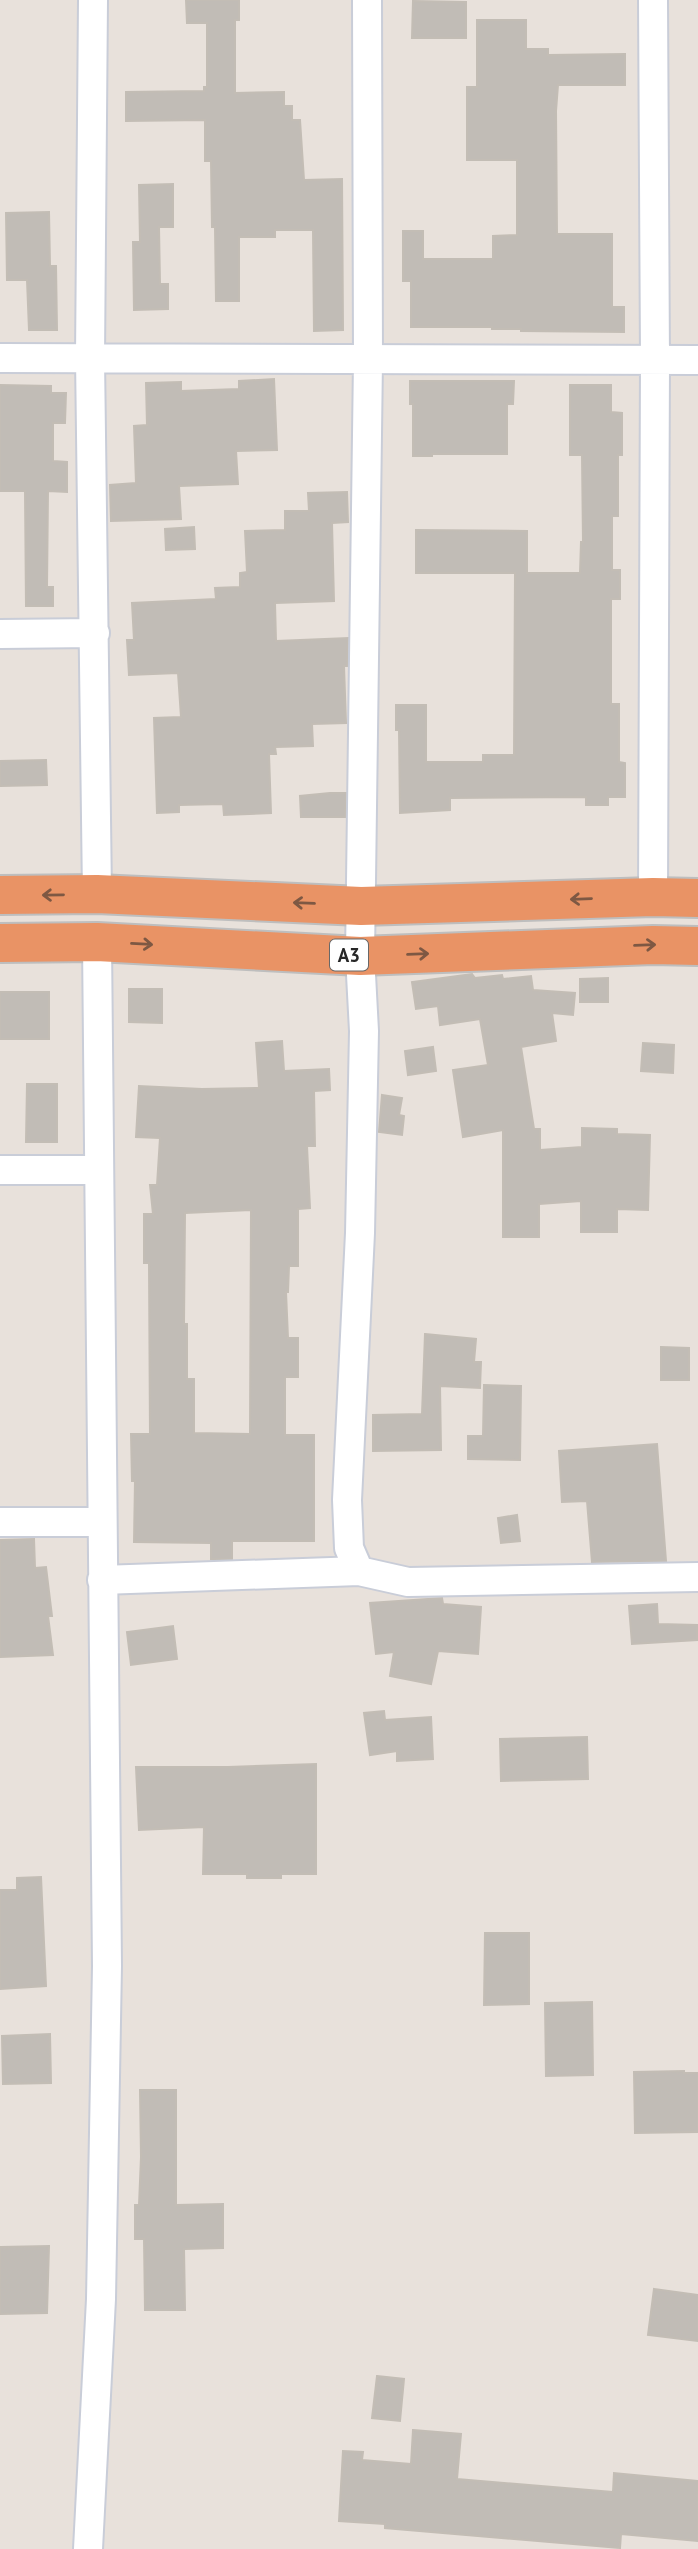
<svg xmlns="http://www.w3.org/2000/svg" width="698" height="2549" font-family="'PT Sans',sans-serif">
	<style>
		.building { fill: #c1bcb6; stroke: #c3bdb5; stroke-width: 2; fill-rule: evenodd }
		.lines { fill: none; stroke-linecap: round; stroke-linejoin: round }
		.minor-casing { stroke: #c9cdd8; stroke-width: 32 }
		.highway-casing { stroke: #bebebe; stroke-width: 42 }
		.minor { stroke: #fff; stroke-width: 28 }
		.highway { stroke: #e99365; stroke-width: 38 }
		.oneway { stroke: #7e5843 }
		.labels { text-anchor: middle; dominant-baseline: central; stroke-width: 5; stroke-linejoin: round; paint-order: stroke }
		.shield { fill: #fff; stroke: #686868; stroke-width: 2 }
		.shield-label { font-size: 19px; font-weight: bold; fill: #272727 }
	</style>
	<rect width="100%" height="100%" fill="#e8e1db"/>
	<!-- building -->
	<path class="building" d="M 186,0 L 239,0 L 239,20 L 235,20 L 235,93 L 284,92 L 284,106 L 292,106 L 292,120 L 300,120 L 304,180 L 342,179 L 343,330 L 314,331 L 313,230 L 275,230 L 275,237 L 239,237 L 239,301 L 216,301 L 215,227 L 212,227 L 211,161 L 205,161 L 205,120 L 126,121 L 126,92 L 204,91 L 204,87 L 207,87 L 207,23 L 187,23 Z
		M 413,1 L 466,2 L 466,38 L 412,38 Z
		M 477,20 L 526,20 L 526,49 L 548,49 L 548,55 L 625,54 L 625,85 L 558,85 L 556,111 L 557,234 L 612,234 L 612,307 L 624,307 L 624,332 L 521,331 L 521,329 L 492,329 L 492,327 L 411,327 L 411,281 L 403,281 L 403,231 L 423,231 L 423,259 L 493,259 L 493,236 L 517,235 L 517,160 L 467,160 L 467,87 L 477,87 Z
		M 173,184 L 173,227 L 159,227 L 160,284 L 168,284 L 168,309 L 134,310 L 133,242 L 140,242 L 139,185 Z
		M 49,212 L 50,266 L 56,266 L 57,330 L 29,330 L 27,280 L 7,280 L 6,213 Z
		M 274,379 L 277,450 L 236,451 L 238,484 L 179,486 L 181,519 L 111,521 L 110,485 L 136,483 L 134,426 L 147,425 L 146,383 L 181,382 L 181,391 L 239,389 L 239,381 Z
		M 410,381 L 514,381 L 513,404 L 507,404 L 507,454 L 432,454 L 432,456 L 413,456 L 413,404 L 410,404 Z
		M 0,385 L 51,386 L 51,393 L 66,393 L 65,423 L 53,423 L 53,461 L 67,462 L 67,492 L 48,491 L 47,587 L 53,587 L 53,606 L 26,606 L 25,491 L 0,491 Z
		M 570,385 L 611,385 L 611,412 L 622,413 L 622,455 L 618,455 L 618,516 L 612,516 L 612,570 L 620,570 L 620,599 L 611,599 L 611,704 L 619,704 L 619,762 L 625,763 L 625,797 L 608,797 L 608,805 L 586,805 L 586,797 L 450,798 L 450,810 L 400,813 L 399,730 L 396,730 L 396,705 L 426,705 L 426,762 L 483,762 L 483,755 L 514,755 L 515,573 L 416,573 L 416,530 L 527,531 L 527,573 L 580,573 L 581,542 L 583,542 L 582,455 L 570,455 Z
		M 347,492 L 348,522 L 332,523 L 334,601 L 275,603 L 276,641 L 348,638 L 347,666 L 344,666 L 346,723 L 312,724 L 313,746 L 275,747 L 276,754 L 269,754 L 271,813 L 224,815 L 223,804 L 179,805 L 179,812 L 157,813 L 154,718 L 181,717 L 178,673 L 129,675 L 127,640 L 134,640 L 132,603 L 216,599 L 215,588 L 240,587 L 240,573 L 247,572 L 245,531 L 285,530 L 285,511 L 309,511 L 308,493 Z
		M 194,527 L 195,549 L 166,550 L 165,529 Z
		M 46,760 L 47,785 L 0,786 L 0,761 Z
		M 330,793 L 346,793 L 345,817 L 301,817 L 300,796 Z
		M 472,974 L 475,978 L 502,975 L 503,979 L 531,976 L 533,990 L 575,993 L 573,1015 L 552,1013 L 556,1041 L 521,1047 L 534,1129 L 540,1129 L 540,1150 L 582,1147 L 582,1128 L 617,1129 L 617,1134 L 650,1135 L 648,1210 L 617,1209 L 617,1232 L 581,1232 L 581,1201 L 539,1204 L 539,1237 L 503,1237 L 503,1130 L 463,1137 L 453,1070 L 488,1065 L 480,1019 L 440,1025 L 438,1006 L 416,1009 L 412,982 Z
		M 608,978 L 608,1002 L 580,1002 L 580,979 Z
		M 129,989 L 162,989 L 162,1023 L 129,1022 Z
		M 0,992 L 49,992 L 49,1039 L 0,1039 Z
		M 282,1041 L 284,1071 L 329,1069 L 330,1090 L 314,1091 L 315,1146 L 307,1146 L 310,1208 L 298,1209 L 298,1266 L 289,1266 L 288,1292 L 286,1292 L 288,1338 L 298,1338 L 298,1377 L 285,1377 L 285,1435 L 314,1435 L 314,1541 L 232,1541 L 232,1559 L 211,1559 L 211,1543 L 134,1542 L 135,1481 L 132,1481 L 131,1434 L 150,1434 L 149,1263 L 144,1263 L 144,1214 L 153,1214 L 150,1185 L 157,1185 L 160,1138 L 136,1137 L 139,1086 L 202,1089 L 259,1088 L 256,1043 ZM 251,1210 L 250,1434 L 194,1433 L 194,1379 L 187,1379 L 187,1324 L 184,1324 L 185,1213 Z
		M 643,1043 L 674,1045 L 673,1073 L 641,1071 Z
		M 433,1047 L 436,1071 L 408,1075 L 405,1051 Z
		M 27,1084 L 57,1084 L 57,1142 L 26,1142 Z
		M 382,1095 L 402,1098 L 399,1115 L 404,1116 L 402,1135 L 379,1132 Z
		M 425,1334 L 476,1339 L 474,1362 L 481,1362 L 480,1388 L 440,1386 L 441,1450 L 373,1451 L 373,1415 L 422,1414 Z
		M 661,1347 L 689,1348 L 689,1380 L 661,1380 Z
		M 484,1385 L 521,1386 L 520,1460 L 468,1459 L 468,1436 L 483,1436 Z
		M 657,1444 L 666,1561 L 592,1562 L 587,1501 L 562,1502 L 559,1451 Z
		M 517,1515 L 520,1541 L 501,1543 L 498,1518 Z
		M 34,1539 L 35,1568 L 46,1567 L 52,1616 L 48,1616 L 53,1655 L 0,1657 L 0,1540 Z
		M 442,1598 L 443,1604 L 481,1607 L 478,1654 L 438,1651 L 431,1684 L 390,1676 L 394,1652 L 376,1654 L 370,1603 Z
		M 657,1604 L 658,1624 L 697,1625 L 697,1640 L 632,1644 L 629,1606 Z
		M 173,1626 L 177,1659 L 131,1665 L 127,1632 Z
		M 384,1711 L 385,1720 L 431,1717 L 433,1759 L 397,1761 L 397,1751 L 370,1755 L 364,1713 Z
		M 587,1737 L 588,1779 L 501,1781 L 500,1739 Z
		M 316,1764 L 316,1874 L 281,1874 L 281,1878 L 247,1878 L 247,1874 L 203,1874 L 204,1827 L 139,1830 L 136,1767 L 228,1767 Z
		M 41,1877 L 46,1986 L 0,1989 L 0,1890 L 17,1890 L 17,1878 Z
		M 485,1933 L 529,1933 L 529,2004 L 484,2005 Z
		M 592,2002 L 593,2075 L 546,2076 L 545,2003 Z
		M 50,2034 L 51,2083 L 3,2084 L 2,2036 Z
		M 684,2071 L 684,2073 L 698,2073 L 698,2132 L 635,2133 L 634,2072 Z
		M 140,2090 L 176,2090 L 176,2205 L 223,2204 L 223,2248 L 184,2249 L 185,2310 L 145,2310 L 144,2239 L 135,2239 L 135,2205 L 139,2205 L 141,2157 Z
		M 49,2246 L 47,2313 L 0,2314 L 0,2247 Z
		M 654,2289 L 698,2295 L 698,2341 L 648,2335 Z
		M 377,2376 L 404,2379 L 400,2421 L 372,2418 Z
		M 413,2430 L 461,2434 L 457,2479 L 613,2492 L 614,2473 L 698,2481 L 698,2541 L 621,2534 L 620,2548 L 385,2528 L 385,2524 L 339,2521 L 343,2451 L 363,2452 L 362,2460 L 411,2464 Z"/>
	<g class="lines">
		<!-- minor casing -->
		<g class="minor-casing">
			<path id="minor" d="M 93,0 L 90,358 L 97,894
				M 653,0 L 655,361 L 653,897
				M 0,358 L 698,360
				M 0,634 L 95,633
				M 0,1170 L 99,1170
				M 0,1522 L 101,1522
				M 359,1571 L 349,1548 L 347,1500 L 360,1233 L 364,1031 L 360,956 L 368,360 L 367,0
				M 102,1580 L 359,1571 L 408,1582 L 698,1577
				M 88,2549 L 101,2299 L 107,1966 L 97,942"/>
		</g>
		<!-- highway casing -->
		<g class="highway-casing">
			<path id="highway" d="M 0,895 L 97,894 L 361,906 L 653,897 L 698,898
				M 0,943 L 97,942 L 360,956 L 653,945 L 698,946"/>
		</g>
		<!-- minor -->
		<use href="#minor" class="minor"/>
		<!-- highway -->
		<use href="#highway" class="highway"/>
	</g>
	<!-- one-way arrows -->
	<defs><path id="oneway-shaft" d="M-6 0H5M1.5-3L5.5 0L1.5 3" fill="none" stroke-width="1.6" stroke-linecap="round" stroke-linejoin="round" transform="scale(1.75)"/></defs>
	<g class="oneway">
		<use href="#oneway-shaft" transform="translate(53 895) rotate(179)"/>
		<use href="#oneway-shaft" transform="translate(581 899) rotate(178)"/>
		<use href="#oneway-shaft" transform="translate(304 903) rotate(-178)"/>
		<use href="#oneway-shaft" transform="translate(142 944) rotate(3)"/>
		<use href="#oneway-shaft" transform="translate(645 945) rotate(-2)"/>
		<use href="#oneway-shaft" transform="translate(418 954) rotate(-2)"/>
	</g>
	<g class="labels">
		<!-- shield labels -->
		<rect class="shield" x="330" y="939.5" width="38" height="31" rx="5"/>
		<g class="shield-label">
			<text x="349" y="955">A3</text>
		</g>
	</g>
</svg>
